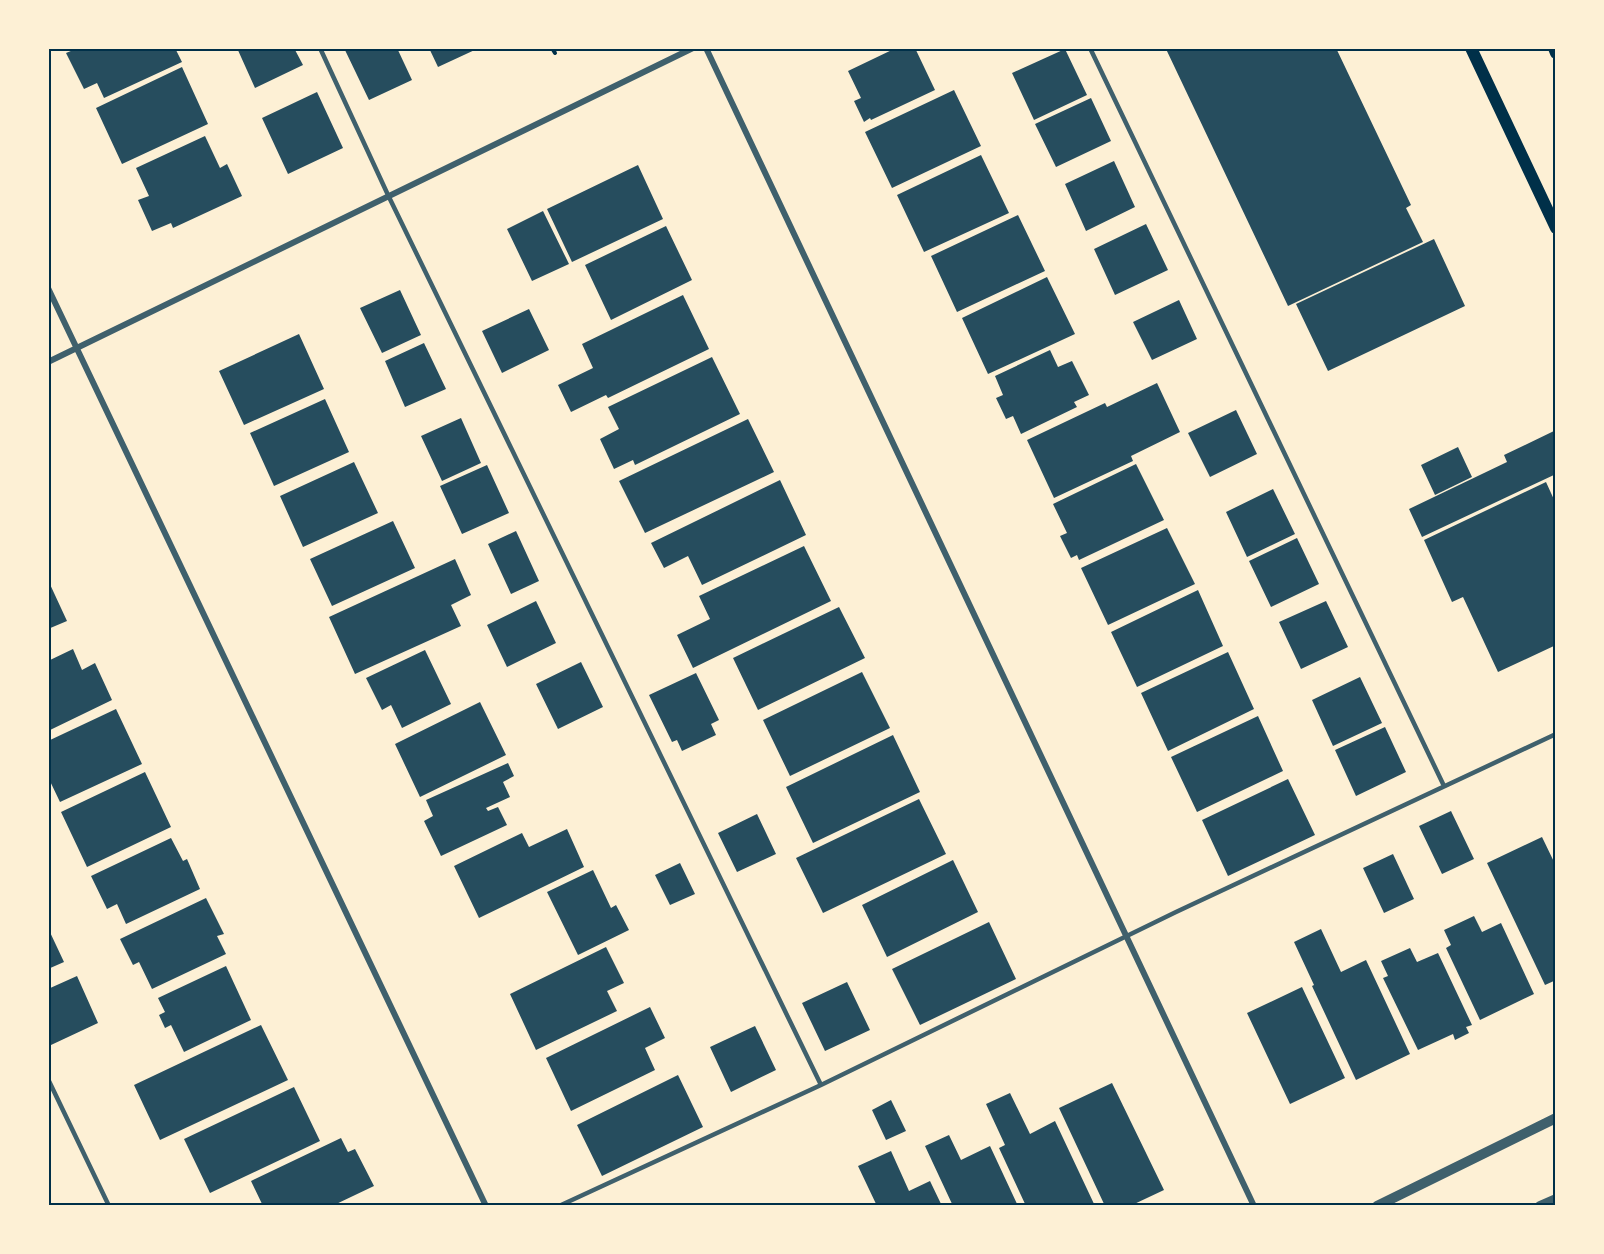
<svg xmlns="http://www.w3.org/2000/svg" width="1604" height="1254" font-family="'Alegreya Sans',sans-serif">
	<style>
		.building { fill: #264d5e }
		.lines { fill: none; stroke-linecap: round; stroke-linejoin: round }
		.path { stroke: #003049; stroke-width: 4 }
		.service { stroke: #3f606c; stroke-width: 4.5 }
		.minor { stroke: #3f606c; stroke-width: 6 }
		.tertiary { stroke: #3f606c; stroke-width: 10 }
		.secondary { stroke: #003049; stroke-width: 12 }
		.neatline { fill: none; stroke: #003049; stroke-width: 2 }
	</style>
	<rect width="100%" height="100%" fill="#fdf0d5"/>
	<!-- building -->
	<path class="building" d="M 78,48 L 175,48 L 182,62 L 104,98 L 97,83 L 84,89 L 66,53 Z
		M 237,48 L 294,48 L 303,65 L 255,88 Z
		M 344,48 L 397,48 L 412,80 L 369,100 Z
		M 429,48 L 479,48 L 438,67 Z
		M 896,48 L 915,48 L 935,90 L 871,120 L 870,118 L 864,122 L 854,101 L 861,98 L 848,71 Z
		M 1169,48 L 1336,48 L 1411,205 L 1406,208 L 1423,242 L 1288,306 L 1166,49 Z
		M 1065,49 L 1087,95 L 1034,120 L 1012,73 Z
		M 182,67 L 208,124 L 122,164 L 96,108 Z
		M 954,90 L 981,146 L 892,188 L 865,132 Z
		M 317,92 L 343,148 L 288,174 L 262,118 Z
		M 1091,98 L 1111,141 L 1056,167 L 1035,124 Z
		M 205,136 L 220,168 L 227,164 L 242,196 L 173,228 L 171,223 L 152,231 L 138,200 L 149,196 L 136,168 Z
		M 981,155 L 1009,213 L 924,252 L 897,195 Z
		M 1114,161 L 1135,207 L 1086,231 L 1065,184 Z
		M 638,165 L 663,219 L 572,262 L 547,209 Z
		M 543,211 L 569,264 L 532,281 L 507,229 Z
		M 1018,215 L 1045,271 L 957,312 L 931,256 Z
		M 1146,224 L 1168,270 L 1115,295 L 1094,249 Z
		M 666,226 L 692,280 L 611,320 L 585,265 Z
		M 1434,239 L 1465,306 L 1328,371 L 1296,304 Z
		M 1047,277 L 1075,334 L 988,374 L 962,318 Z
		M 400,290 L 421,335 L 382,353 L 360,308 Z
		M 683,295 L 709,349 L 608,398 L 606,395 L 571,412 L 558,385 L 593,368 L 582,344 Z
		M 1179,300 L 1197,339 L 1152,360 L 1133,322 Z
		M 529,309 L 549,350 L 502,373 L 482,331 Z
		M 299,334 L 324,389 L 244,425 L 219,371 Z
		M 424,343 L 446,389 L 405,407 L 385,361 Z
		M 1050,350 L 1058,367 L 1072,361 L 1089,395 L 1074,402 L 1077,407 L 1021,434 L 1013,416 L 1006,419 L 996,398 L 1003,395 L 995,376 Z
		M 712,357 L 740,414 L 635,465 L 633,460 L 614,469 L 600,439 L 619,429 L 608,407 Z
		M 1157,383 L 1180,432 L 1131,456 L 1133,461 L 1054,498 L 1027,440 L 1105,403 L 1107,407 Z
		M 325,399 L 349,452 L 274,486 L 250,433 Z
		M 1236,410 L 1257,454 L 1210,477 L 1188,433 Z
		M 461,418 L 481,463 L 442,481 L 421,436 Z
		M 748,419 L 774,472 L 645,533 L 619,481 Z
		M 1556,430 L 1556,474 L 1422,537 L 1409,509 L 1507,462 L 1504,455 Z
		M 1458,447 L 1472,477 L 1435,495 L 1421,465 Z
		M 354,462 L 378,513 L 303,547 L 280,496 Z
		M 1136,464 L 1164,520 L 1079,560 L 1077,555 L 1071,558 L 1060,536 L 1067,533 L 1053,504 Z
		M 487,465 L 509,513 L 462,534 L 440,486 Z
		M 780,480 L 806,535 L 702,585 L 688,556 L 664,568 L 651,543 Z
		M 1546,482 L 1556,504 L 1556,645 L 1498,672 L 1463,597 L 1452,602 L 1424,540 Z
		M 1273,489 L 1295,534 L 1247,557 L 1226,512 Z
		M 393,521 L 415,568 L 332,606 L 310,559 Z
		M 1167,528 L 1195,584 L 1108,625 L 1081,568 Z
		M 516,531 L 539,581 L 511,594 L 488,544 Z
		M 1297,538 L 1319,584 L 1271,607 L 1249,561 Z
		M 804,546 L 831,601 L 693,668 L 677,635 L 710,619 L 699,596 Z
		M 455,559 L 471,595 L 451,605 L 461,626 L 355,674 L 329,617 Z
		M 48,580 L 67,621 L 48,629 Z
		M 1198,590 L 1223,646 L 1137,687 L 1111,632 Z
		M 536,601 L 556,643 L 507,667 L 487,625 Z
		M 1326,601 L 1348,647 L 1301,669 L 1279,622 Z
		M 839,607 L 865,658 L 758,710 L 733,658 Z
		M 73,649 L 82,670 L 95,663 L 112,700 L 48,731 L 48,661 Z
		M 425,650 L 451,704 L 402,728 L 391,705 L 382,710 L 366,678 Z
		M 1228,652 L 1254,709 L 1168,751 L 1141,693 Z
		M 581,662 L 603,707 L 558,729 L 536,684 Z
		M 862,672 L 890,728 L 790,776 L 763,720 Z
		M 696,673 L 719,720 L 711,724 L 716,735 L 682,751 L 677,740 L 672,742 L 649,695 Z
		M 1360,677 L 1382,723 L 1333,746 L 1312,700 Z
		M 480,702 L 506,755 L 420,797 L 395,744 Z
		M 116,709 L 142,764 L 60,802 L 48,777 L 48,741 Z
		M 1258,716 L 1283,771 L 1197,812 L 1171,757 Z
		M 1385,727 L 1406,772 L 1356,796 L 1335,750 Z
		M 893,735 L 920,792 L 813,843 L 786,787 Z
		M 508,763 L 514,776 L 503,782 L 510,797 L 486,808 L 488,811 L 498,807 L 507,825 L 441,856 L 424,821 L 433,816 L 426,800 Z
		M 145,772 L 171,827 L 87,867 L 61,812 Z
		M 1288,779 L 1315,835 L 1228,876 L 1202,820 Z
		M 919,799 L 946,854 L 823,913 L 796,858 Z
		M 1451,811 L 1474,859 L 1442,874 L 1419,826 Z
		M 757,814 L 776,854 L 737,872 L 718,833 Z
		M 567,829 L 584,867 L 479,918 L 454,866 L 522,833 L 529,847 Z
		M 1542,837 L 1556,866 L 1556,980 L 1545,985 L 1487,863 Z
		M 171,838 L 183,861 L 187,859 L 200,889 L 126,924 L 117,904 L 107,909 L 91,876 Z
		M 1393,854 L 1414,899 L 1384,913 L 1363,868 Z
		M 953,860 L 978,912 L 887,957 L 862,905 Z
		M 680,863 L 695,894 L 670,905 L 655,875 Z
		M 593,870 L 611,908 L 616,905 L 629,930 L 578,955 L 547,892 Z
		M 206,898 L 224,934 L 217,936 L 226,954 L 152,989 L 139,962 L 133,965 L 120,939 Z
		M 1474,916 L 1482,932 L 1501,923 L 1534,994 L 1480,1020 L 1446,948 L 1451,945 L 1444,930 Z
		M 989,922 L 1016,979 L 920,1025 L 892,969 Z
		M 48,928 L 64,962 L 48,969 Z
		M 1321,929 L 1341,972 L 1366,960 L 1410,1054 L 1356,1080 L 1312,986 L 1314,985 L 1294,942 Z
		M 606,947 L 624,983 L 607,991 L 617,1011 L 536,1050 L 510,994 Z
		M 1410,948 L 1417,962 L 1438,953 L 1472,1025 L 1466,1027 L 1469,1033 L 1455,1040 L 1453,1034 L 1418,1050 L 1383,978 L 1388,976 L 1381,961 Z
		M 226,966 L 251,1020 L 184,1052 L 171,1025 L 165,1028 L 159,1015 L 165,1012 L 158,998 Z
		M 77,976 L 98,1023 L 51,1045 L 48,1039 L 48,989 Z
		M 847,982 L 870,1030 L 825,1051 L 802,1003 Z
		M 1302,987 L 1345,1078 L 1290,1104 L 1247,1013 Z
		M 650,1007 L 665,1038 L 645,1048 L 655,1070 L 571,1111 L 546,1058 Z
		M 261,1025 L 288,1080 L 160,1140 L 134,1085 Z
		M 755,1026 L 776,1070 L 731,1092 L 710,1047 Z
		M 678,1075 L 703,1127 L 602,1176 L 577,1125 Z
		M 1112,1083 L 1164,1190 L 1130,1206 L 1105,1206 L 1059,1108 Z
		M 294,1087 L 320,1141 L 210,1193 L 184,1139 Z
		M 1010,1093 L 1030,1134 L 1055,1121 L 1095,1206 L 1026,1206 L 999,1148 L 1005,1145 L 986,1104 Z
		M 891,1100 L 906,1131 L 886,1140 L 872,1110 Z
		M 949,1135 L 961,1160 L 990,1146 L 1018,1206 L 953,1206 L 925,1146 Z
		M 341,1138 L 348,1152 L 355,1149 L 374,1186 L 332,1206 L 263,1206 L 251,1181 Z
		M 891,1151 L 909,1191 L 930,1181 L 942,1206 L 877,1206 L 858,1166 Z"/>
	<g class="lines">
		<!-- path -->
		<path class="path" d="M 552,48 L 555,53"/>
		<!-- service -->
		<path class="service" d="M 320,48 L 388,195 L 821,1085
			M 1090,48 L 1444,786
			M 48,1079 L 109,1206
			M 559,1206 L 821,1085 L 1176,912 L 1556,734"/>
		<!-- minor -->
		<path class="minor" d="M 706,48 L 1254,1206
			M 48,288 L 486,1206
			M 48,362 L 693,48"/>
		<!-- tertiary -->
		<path class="tertiary" d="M 1377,1206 L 1556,1118
			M 1540,1206 L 1556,1199"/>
		<!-- secondary -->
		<path class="secondary" d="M 1471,48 L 1556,228
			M 1554,48 L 1556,53"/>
	</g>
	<!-- border -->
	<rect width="1604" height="1254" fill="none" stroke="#fdf0d5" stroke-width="99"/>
	<rect x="50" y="50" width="1504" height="1154" class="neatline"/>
</svg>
